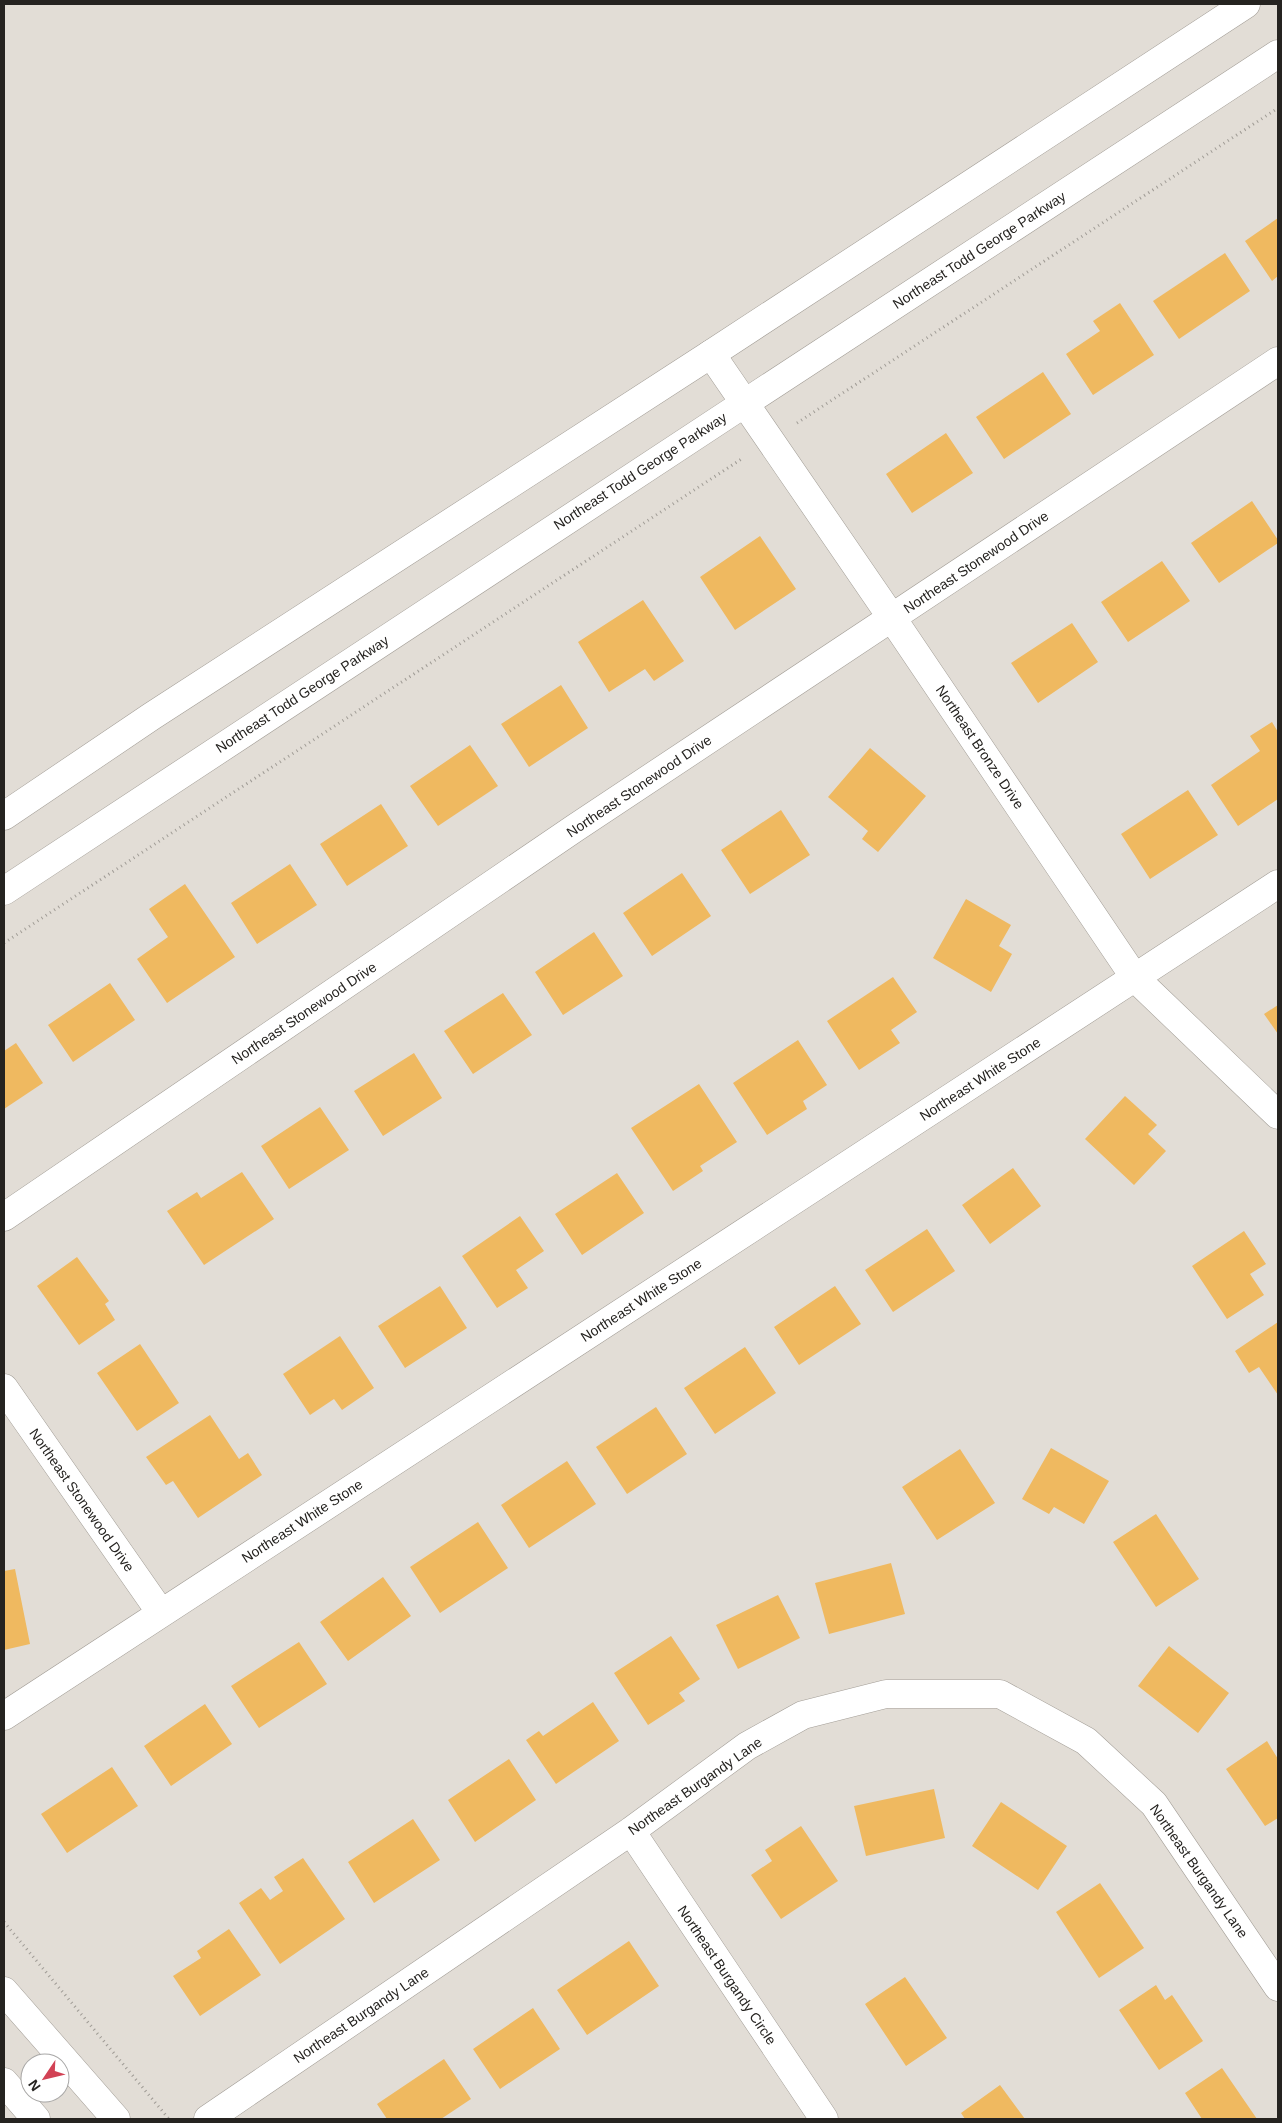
<svg xmlns="http://www.w3.org/2000/svg" width="1282" height="2123" font-family="Helvetica,sans-serif">
	<style>
		.building { fill: #efb960 }
		.lines { fill: none; stroke-linecap: round; stroke-linejoin: round }
		.minor-casing { stroke: #a39e97; stroke-width: 29 }
		.major-casing { stroke: #a39e97; stroke-width: 29 }
		.path { stroke: #a09c96; stroke-width: 3; stroke-dasharray: 1 4; stroke-linecap: butt }
		.minor { stroke: #fff; stroke-width: 28 }
		.major { stroke: #fff; stroke-width: 28 }
		.labels { text-anchor: middle; dominant-baseline: central; stroke-width: 5; stroke-linejoin: round; paint-order: stroke }
		.street-label { font-size: 14px; fill: #252320; stroke: #fff }
	</style>
	<rect width="100%" height="100%" fill="#e2ddd6"/>
	<!-- building -->
	<path class="building" d="M 1278,218 L 1278,276 L 1272,281 L 1245,241 Z
		M 1225,253 L 1250,291 L 1179,339 L 1153,301 Z
		M 1120,303 L 1154,355 L 1093,395 L 1066,354 L 1100,331 L 1093,321 Z
		M 1043,372 L 1071,414 L 1004,459 L 976,417 Z
		M 946,433 L 973,473 L 912,513 L 886,474 Z
		M 1252,501 L 1278,540 L 1278,543 L 1219,583 L 1191,543 Z
		M 760,536 L 796,589 L 735,630 L 700,577 Z
		M 1162,561 L 1190,601 L 1128,642 L 1101,602 Z
		M 643,600 L 684,661 L 654,681 L 645,669 L 609,692 L 578,642 Z
		M 1072,623 L 1098,662 L 1038,703 L 1011,663 Z
		M 561,685 L 588,728 L 529,767 L 501,724 Z
		M 1272,722 L 1278,732 L 1278,799 L 1238,826 L 1211,785 L 1260,751 L 1250,736 Z
		M 470,745 L 498,786 L 438,826 L 410,786 Z
		M 870,748 L 926,796 L 878,852 L 862,839 L 868,831 L 828,797 Z
		M 1188,790 L 1218,835 L 1150,879 L 1121,834 Z
		M 381,804 L 408,846 L 347,886 L 320,844 Z
		M 781,810 L 810,855 L 750,894 L 721,850 Z
		M 290,864 L 317,905 L 257,944 L 231,903 Z
		M 682,873 L 711,916 L 652,956 L 623,913 Z
		M 185,884 L 235,957 L 167,1003 L 137,959 L 168,937 L 149,909 Z
		M 966,899 L 1011,925 L 999,946 L 1012,954 L 991,992 L 933,958 Z
		M 594,932 L 623,976 L 563,1015 L 535,972 Z
		M 893,977 L 917,1012 L 891,1030 L 900,1043 L 859,1070 L 827,1021 Z
		M 110,983 L 135,1020 L 73,1062 L 48,1025 Z
		M 503,993 L 532,1035 L 473,1074 L 444,1031 Z
		M 1278,1005 L 1278,1034 L 1264,1014 Z
		M 798,1040 L 827,1085 L 803,1101 L 807,1109 L 767,1135 L 733,1083 Z
		M 16,1043 L 43,1083 L 4,1109 L 4,1051 Z
		M 414,1053 L 442,1098 L 383,1136 L 354,1091 Z
		M 699,1084 L 737,1142 L 700,1166 L 703,1171 L 673,1191 L 631,1128 Z
		M 1125,1096 L 1157,1125 L 1148,1134 L 1166,1151 L 1134,1185 L 1085,1139 Z
		M 320,1107 L 349,1150 L 289,1189 L 261,1146 Z
		M 1013,1168 L 1041,1206 L 990,1244 L 962,1205 Z
		M 242,1172 L 274,1219 L 204,1265 L 167,1211 L 197,1192 L 201,1198 Z
		M 617,1173 L 644,1213 L 582,1255 L 555,1214 Z
		M 520,1216 L 544,1251 L 516,1270 L 528,1288 L 497,1308 L 462,1256 Z
		M 927,1229 L 955,1271 L 893,1312 L 865,1270 Z
		M 1244,1231 L 1266,1264 L 1250,1274 L 1264,1295 L 1227,1319 L 1192,1266 Z
		M 77,1257 L 109,1301 L 105,1304 L 115,1320 L 79,1345 L 37,1286 Z
		M 440,1286 L 467,1328 L 405,1368 L 378,1326 Z
		M 835,1286 L 861,1324 L 799,1365 L 774,1327 Z
		M 1278,1322 L 1278,1395 L 1259,1367 L 1249,1373 L 1235,1351 Z
		M 340,1336 L 374,1388 L 342,1410 L 334,1399 L 310,1415 L 283,1374 Z
		M 140,1344 L 179,1403 L 137,1431 L 97,1373 Z
		M 745,1347 L 776,1393 L 715,1434 L 684,1388 Z
		M 656,1407 L 687,1454 L 627,1494 L 596,1447 Z
		M 210,1415 L 239,1459 L 248,1453 L 262,1475 L 198,1518 L 173,1481 L 166,1485 L 146,1457 Z
		M 1051,1448 L 1109,1481 L 1084,1524 L 1054,1507 L 1049,1514 L 1022,1499 Z
		M 960,1449 L 995,1503 L 937,1540 L 902,1487 Z
		M 567,1461 L 596,1504 L 529,1548 L 501,1505 Z
		M 1156,1514 L 1199,1579 L 1156,1607 L 1113,1542 Z
		M 478,1522 L 508,1568 L 440,1613 L 410,1567 Z
		M 891,1563 L 905,1614 L 829,1634 L 815,1583 Z
		M 15,1569 L 30,1644 L 4,1650 L 4,1571 Z
		M 383,1577 L 411,1616 L 348,1661 L 320,1622 Z
		M 778,1595 L 800,1638 L 738,1669 L 716,1625 Z
		M 671,1636 L 700,1679 L 679,1693 L 685,1701 L 648,1725 L 614,1673 Z
		M 299,1642 L 327,1684 L 259,1728 L 231,1686 Z
		M 1169,1646 L 1229,1693 L 1198,1733 L 1138,1686 Z
		M 593,1702 L 619,1741 L 556,1784 L 526,1740 L 539,1731 L 543,1736 Z
		M 205,1704 L 232,1744 L 171,1786 L 144,1746 Z
		M 1267,1741 L 1278,1759 L 1278,1818 L 1265,1826 L 1226,1769 Z
		M 509,1759 L 536,1800 L 475,1842 L 448,1800 Z
		M 112,1767 L 138,1806 L 67,1853 L 41,1814 Z
		M 934,1789 L 945,1838 L 866,1856 L 854,1806 Z
		M 1001,1802 L 1067,1846 L 1038,1890 L 972,1846 Z
		M 413,1819 L 440,1860 L 374,1903 L 348,1862 Z
		M 801,1826 L 838,1881 L 781,1919 L 751,1875 L 772,1861 L 765,1850 Z
		M 303,1858 L 345,1919 L 280,1964 L 239,1903 L 261,1888 L 270,1900 L 283,1891 L 274,1877 Z
		M 1100,1883 L 1144,1948 L 1099,1978 L 1056,1912 Z
		M 229,1929 L 261,1975 L 200,2016 L 173,1976 L 201,1958 L 197,1951 Z
		M 629,1941 L 659,1986 L 587,2035 L 557,1990 Z
		M 905,1977 L 947,2038 L 906,2066 L 865,2004 Z
		M 1156,1985 L 1165,2000 L 1172,1995 L 1203,2041 L 1159,2070 L 1119,2010 Z
		M 533,2008 L 560,2049 L 500,2089 L 473,2049 Z
		M 444,2059 L 471,2099 L 441,2119 L 387,2119 L 377,2104 Z
		M 1222,2068 L 1257,2119 L 1202,2119 L 1185,2093 Z
		M 1000,2085 L 1025,2119 L 965,2119 L 961,2113 Z"/>
	<g class="lines">
		<!-- minor casing -->
		<g class="minor-casing">
			<path id="minor" d="M 711,354 L 892,618 L 1135,978 L 1278,1115
				M 4,1217 L 575,828 L 1278,361
				M 4,1388 L 161,1613
				M 4,1716 L 1278,884
				M 631,1831 L 824,2119
				M 208,2119 L 631,1831 L 747,1746 L 803,1715 L 886,1694 L 1000,1694 L 1086,1741 L 1154,1804 L 1278,1987"/>
		</g>
		<!-- major casing -->
		<g class="major-casing">
			<path id="major" d="M 4,816 L 152,716 L 711,354 L 1246,4
				M 4,891 L 745,403 L 1278,54
				M 4,1991 L 116,2119
				M 4,2082 L 36,2119"/>
		</g>
		<!-- path -->
		<path class="path" d="M 797,423 L 1278,108
			M 4,943 L 743,458
			M 4,1922 L 169,2119"/>
		<!-- minor -->
		<use href="#minor" class="minor"/>
		<!-- major -->
		<use href="#major" class="major"/>
	</g>
	<g class="labels">
		<!-- street labels -->
		<g class="street-label">
			<text transform="translate(979 250) rotate(-33)">Northeast Todd George Parkway</text>
			<text transform="translate(640 471) rotate(-33)">Northeast Todd George Parkway</text>
			<text transform="translate(976 562) rotate(-34)">Northeast Stonewood Drive</text>
			<text transform="translate(302 694) rotate(-33)">Northeast Todd George Parkway</text>
			<text transform="translate(980 747) rotate(56)">Northeast Bronze Drive</text>
			<text transform="translate(639 786) rotate(-34)">Northeast Stonewood Drive</text>
			<text transform="translate(304 1013) rotate(-34)">Northeast Stonewood Drive</text>
			<text transform="translate(980 1079) rotate(-33)">Northeast White Stone</text>
			<text transform="translate(641 1300) rotate(-33)">Northeast White Stone</text>
			<text transform="translate(82 1500) rotate(55)">Northeast Stonewood Drive</text>
			<text transform="translate(302 1521) rotate(-33)">Northeast White Stone</text>
			<text transform="translate(695 1786) rotate(-35)">Northeast Burgandy Lane</text>
			<text transform="translate(1199 1871) rotate(55)">Northeast Burgandy Lane</text>
			<text transform="translate(727 1975) rotate(56)">Northeast Burgandy Circle</text>
			<text transform="translate(361 2015) rotate(-34)">Northeast Burgandy Lane</text>
		</g>
	</g>
	<!-- border -->
	<rect width="1282" height="2123" fill="none" stroke="#252320" stroke-width="10"/>
	<!-- north arrow -->
	<g transform="translate(45 2078) rotate(235)"><circle r="24" fill="#ffffff" stroke="#a8a7a6"/>
	<path d="M0-4L9 19L0 12L-9 19Z" fill="#d24255"/>
	<text y="-8" font-size="14" font-weight="bold" text-anchor="middle" fill="#252320">N</text>
	</g>
</svg>
